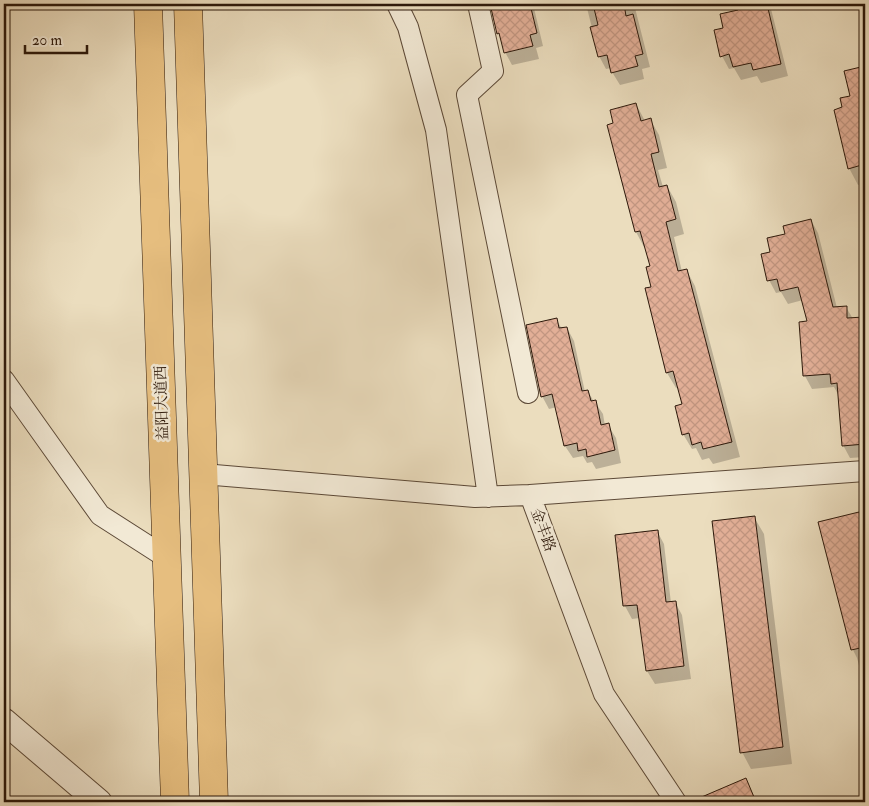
<svg xmlns="http://www.w3.org/2000/svg" width="869" height="806" font-family="'IM FELL Double Pica','Noto Serif SC',serif">
	<style>
		.shadow { fill: #0003 }
		.building { fill: url(#building-cross-hatch); stroke: #2c180a }
		.lines { fill: none; stroke-linecap: round; stroke-linejoin: round }
		.minor-casing { stroke: #5c4937; stroke-width: 22 }
		.tertiary-casing { stroke: #5c4937; stroke-width: 27 }
		.primary-casing { stroke: #2c180a; stroke-width: 29 }
		.minor { stroke: #f2e9d5; stroke-width: 20 }
		.tertiary { stroke: #f2e9d5; stroke-width: 25 }
		.primary { stroke: #e6be7f; stroke-width: 28 }
		.labels { text-anchor: middle; dominant-baseline: central; stroke-width: 5; stroke-linejoin: round; paint-order: stroke }
		.street-label { font-size: 15px; fill: #2c180a; stroke: #f2e9d5 }
	</style>
	<defs>
		<pattern id="building-cross-hatch" width="8" height="8" patternUnits="userSpaceOnUse" patternTransform="scale(1.25)"><rect width="8" height="8" fill="#e2af97"/><path d="M0 0l8 8M0 8l8-8" fill="none" stroke="#c29681"/></pattern>
	</defs>
	<rect width="100%" height="100%" fill="#ebddbe"/>
	<filter id="stains"><feTurbulence type="fractalNoise" baseFrequency=".004" numOctaves="4"/><feColorMatrix values="0 0 0 0 .2 0 0 0 0 .09 0 0 0 0 .02 0 0 0 .5 -.17"/></filter>
	<radialGradient id="worn" r=".72"><stop offset=".6" stop-color="#630" stop-opacity="0"/><stop offset="1" stop-color="#630" stop-opacity=".3"/></radialGradient>
	<!-- shadow -->
	<path class="shadow" d="M 491,4 L 533,4 L 543,46 L 536,48 L 539,59 L 512,65 L 505,52 L 502,40 L 498,33 Z
		M 586,4 L 634,4 L 650,67 L 642,69 L 644,79 L 620,85 L 612,72 L 611,68 L 606,69 L 599,56 Z
		M 738,4 L 768,4 L 771,9 L 788,76 L 761,83 L 757,76 L 741,80 L 734,68 L 729,69 L 722,56 L 724,29 L 739,11 Z
		M 865,67 L 865,186 L 864,183 L 858,185 L 849,168 L 843,108 L 851,97 L 845,71 Z
		M 636,104 L 645,121 L 650,119 L 659,135 L 667,168 L 658,170 L 663,187 L 667,186 L 676,202 L 684,234 L 674,237 L 682,272 L 687,271 L 695,286 L 740,457 L 713,464 L 709,458 L 702,460 L 696,448 L 692,449 L 683,434 L 683,405 L 679,387 L 676,388 L 667,373 L 651,267 L 646,246 L 644,247 L 636,232 L 615,124 Z
		M 811,220 L 818,233 L 837,308 L 846,307 L 853,319 L 864,318 L 865,321 L 865,457 L 850,458 L 843,445 L 839,396 L 834,387 L 812,389 L 805,376 L 801,323 L 808,322 L 803,300 L 788,304 L 781,292 L 776,293 L 769,280 L 772,253 L 787,235 Z
		M 556,319 L 562,329 L 567,328 L 574,341 L 585,392 L 588,391 L 594,402 L 595,402 L 603,414 L 605,426 L 608,425 L 616,438 L 621,463 L 596,469 L 592,462 L 587,463 L 583,456 L 573,458 L 565,446 L 557,407 L 549,409 L 542,396 Z
		M 859,513 L 865,524 L 865,687 L 857,658 L 853,650 L 820,523 Z
		M 754,517 L 764,534 L 792,764 L 751,769 L 742,752 Z
		M 657,531 L 664,544 L 671,603 L 675,602 L 682,615 L 691,679 L 655,684 L 647,671 L 640,618 L 632,619 L 625,606 L 616,536 Z
		M 746,779 L 757,802 L 720,802 L 716,792 Z"/>
	<!-- building -->
	<path class="building" d="M 490,4 L 530,4 L 537,33 L 530,35 L 533,46 L 504,53 L 499,33 L 497,34 Z
		M 593,4 L 624,4 L 626,16 L 633,14 L 643,54 L 635,56 L 638,66 L 611,73 L 607,55 L 598,57 L 590,27 L 598,25 Z
		M 736,4 L 767,4 L 781,64 L 753,70 L 751,63 L 733,67 L 729,54 L 720,57 L 714,30 L 723,28 L 720,14 L 738,10 Z
		M 865,66 L 865,164 L 848,169 L 834,110 L 842,107 L 840,98 L 850,96 L 844,71 Z
		M 636,103 L 641,121 L 651,118 L 659,152 L 651,154 L 659,187 L 667,185 L 676,219 L 666,222 L 678,271 L 687,269 L 732,442 L 703,449 L 701,442 L 692,445 L 689,433 L 682,435 L 675,406 L 682,404 L 673,371 L 666,373 L 645,288 L 651,287 L 646,267 L 650,266 L 640,231 L 635,232 L 607,125 L 613,123 L 610,110 Z
		M 811,219 L 833,307 L 847,306 L 847,318 L 864,317 L 865,330 L 865,444 L 842,446 L 837,383 L 831,384 L 830,374 L 803,376 L 799,322 L 807,321 L 798,287 L 780,291 L 777,279 L 767,281 L 761,254 L 770,252 L 767,238 L 785,234 L 783,226 Z
		M 557,318 L 559,328 L 567,327 L 582,391 L 588,390 L 591,401 L 596,400 L 601,425 L 609,423 L 615,450 L 587,457 L 586,449 L 578,451 L 577,443 L 564,446 L 552,394 L 541,397 L 526,325 Z
		M 859,512 L 865,534 L 865,647 L 851,650 L 818,522 Z
		M 755,516 L 783,747 L 740,753 L 712,521 Z
		M 658,530 L 666,602 L 676,601 L 684,666 L 646,671 L 637,605 L 623,606 L 615,535 Z
		M 746,778 L 756,802 L 690,802 Z"/>
	<g class="lines">
		<!-- minor casing -->
		<g class="minor-casing">
			<path id="minor" d="M 397,4 L 408,27 L 436,130 L 488,497
				M 478,4 L 493,71 L 467,95 L 528,393
				M 4,380 L 100,515 L 167,558
				M 203,474 L 475,497 L 530,495 L 604,694 L 676,802
				M 530,495 L 865,471"/>
		</g>
		<!-- tertiary casing -->
		<g class="tertiary-casing">
			<path id="tertiary" d="M 4,721 L 99,802"/>
		</g>
		<!-- primary casing -->
		<g class="primary-casing">
			<path id="primary" d="M 148,4 L 175,802
				M 188,4 L 214,802"/>
		</g>
		<!-- minor -->
		<use href="#minor" class="minor"/>
		<!-- tertiary -->
		<use href="#tertiary" class="tertiary"/>
		<!-- primary -->
		<use href="#primary" class="primary"/>
	</g>
	<g class="labels">
		<!-- street labels -->
		<g class="street-label">
			<text transform="translate(162 403) rotate(-92)">益阳大道西</text>
			<text transform="translate(543 530) rotate(70)">金丰路</text>
		</g>
	</g>
	<!-- margin -->
	<rect width="869" height="806" fill="none" stroke="#ebddbe" stroke-width="20"/>
	<rect x="5" y="5" width="859" height="796" fill="none" stroke="#2c180a" stroke-width="2.5"/>
	<rect x="10" y="10" width="849" height="786" fill="none" stroke="#2c180a"/>
	<!-- scale -->
	<path d="M25 45v8h62v-8" fill="none" stroke="#2c180a" stroke-width="2.5"/>
	<text x="32" y="45" font-size="15" fill="#2c180a" stroke="#f2e9d5" stroke-width="4" paint-order="stroke">20 m</text>
	<rect width="100%" height="100%" filter="url(#stains)"/>
	<rect width="100%" height="100%" fill="url(#worn)"/>
</svg>
